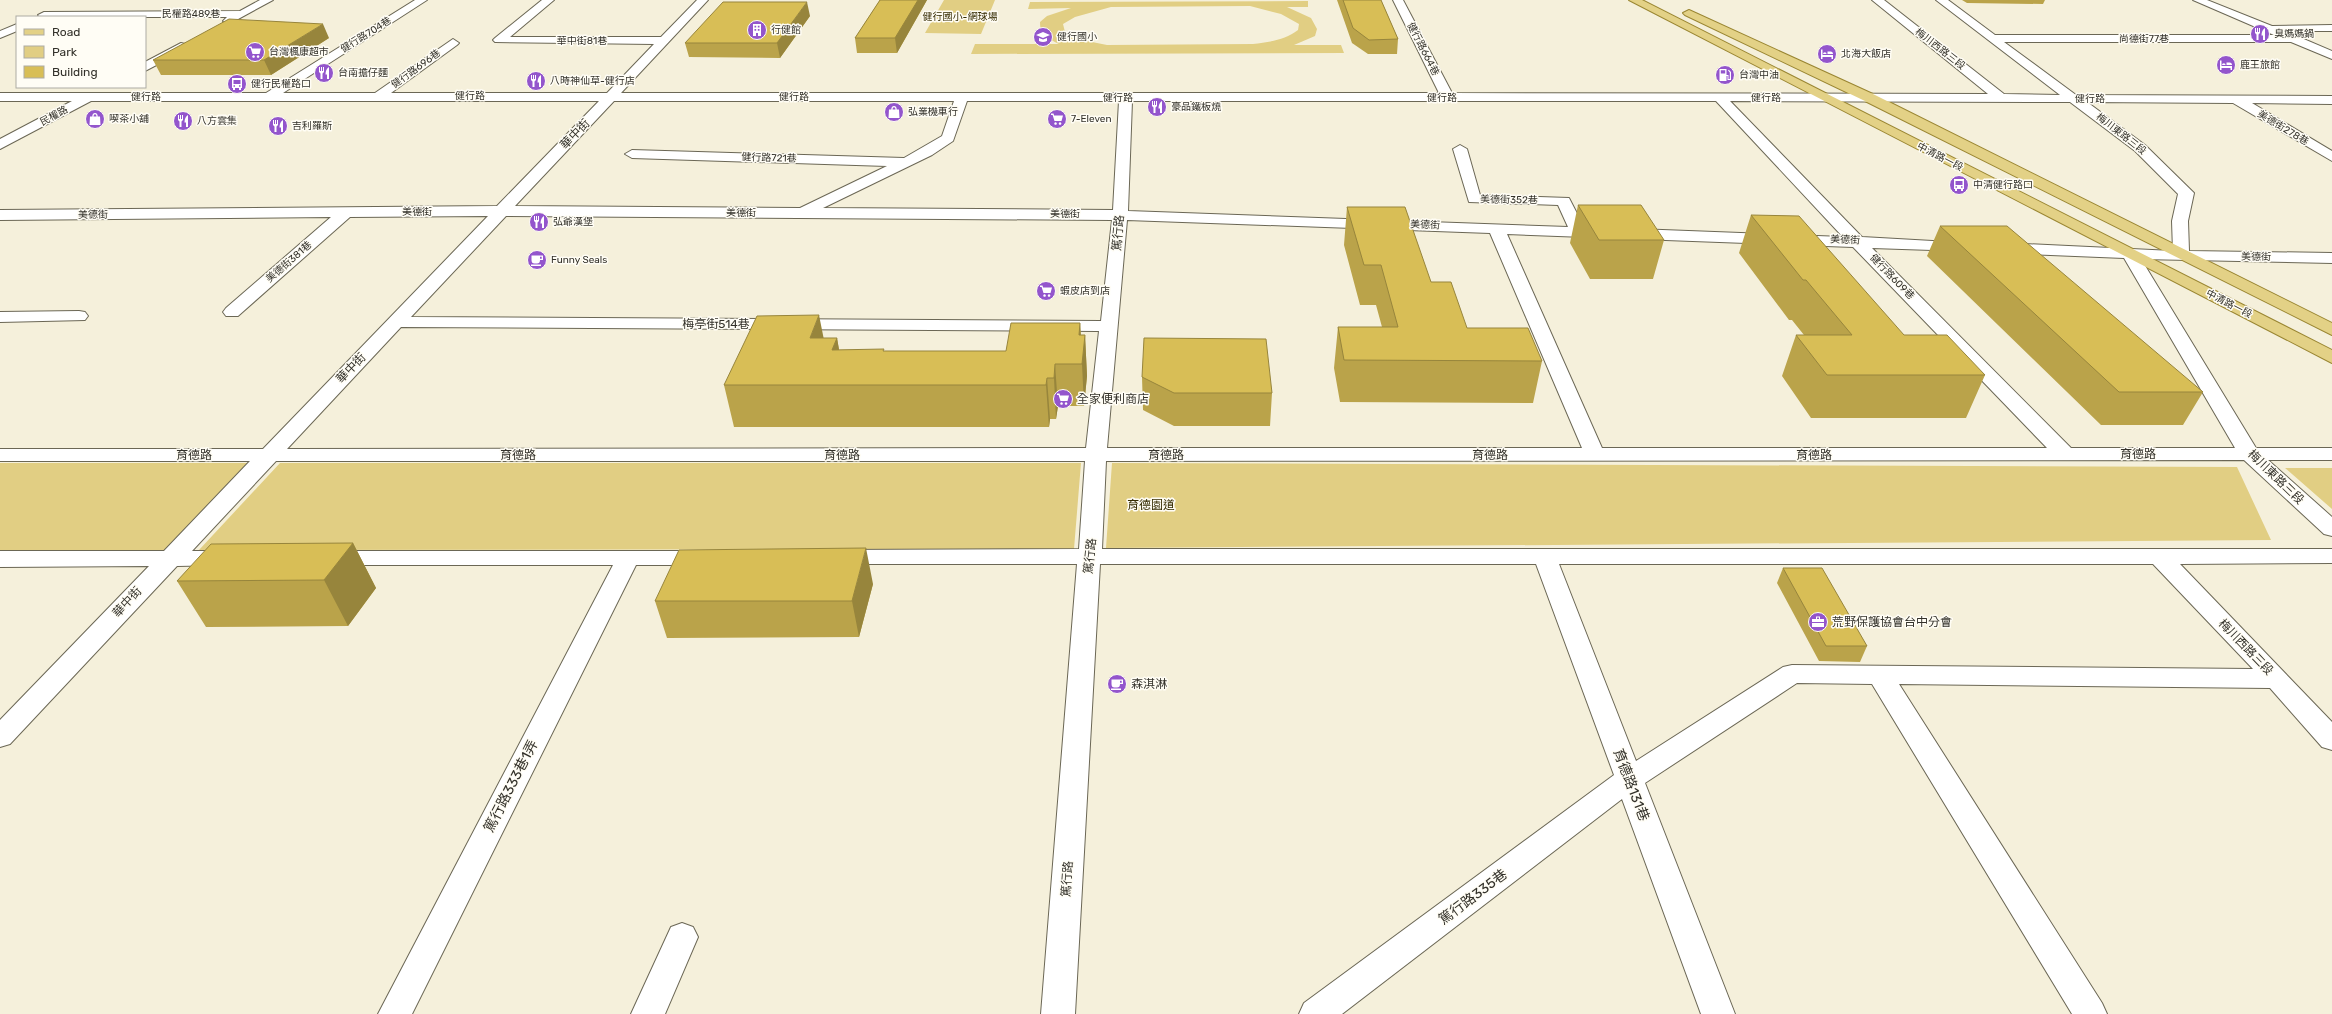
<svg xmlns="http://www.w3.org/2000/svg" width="2332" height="1014" font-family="Rubik,'Noto Sans TC',sans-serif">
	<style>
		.green { fill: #e1ce83; fill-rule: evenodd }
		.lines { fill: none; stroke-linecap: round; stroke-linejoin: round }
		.minor-casing { stroke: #6b6755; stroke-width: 2 }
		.major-casing { stroke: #9a8632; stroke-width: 2 }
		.minor { fill: #fff; fill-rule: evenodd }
		.major { fill: #e3d186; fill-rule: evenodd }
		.wall { fill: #baa34a }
		.shaded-wall { fill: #97853c }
		.building { fill: #d8be56; stroke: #97853c }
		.labels { text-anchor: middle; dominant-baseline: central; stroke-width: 3; stroke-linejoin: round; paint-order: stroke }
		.far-street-label { font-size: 10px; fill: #33312a; stroke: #fffdf5 }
		.far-park-label { font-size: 10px; fill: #352b00; stroke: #fffdf5 }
		.far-poi-label { font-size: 10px; fill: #33312a; stroke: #fffdf5; text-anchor: start }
		.street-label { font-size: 12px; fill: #33312a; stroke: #fffdf5 }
		.poi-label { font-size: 12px; fill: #33312a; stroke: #fffdf5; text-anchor: start }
		.park-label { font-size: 12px; fill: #352b00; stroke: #fffdf5 }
		.near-street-label { font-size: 14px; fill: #33312a; stroke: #fffdf5 }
	</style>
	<rect width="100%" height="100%" fill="#f5f0db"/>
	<!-- green -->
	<path class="green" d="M 944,0 L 995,0 L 981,34 L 925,33 Z
		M 1308,1 L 1308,7 L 1287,7 L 1311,18 L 1317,29 L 1315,36 L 1294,45 L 1341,45 L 1344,53 L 971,54 L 975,44 L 1059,44 C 1048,38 1040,37 1040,22 L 1047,16 L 1071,8 L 1028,9 L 1030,2 ZM 1250,6 L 1281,14 L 1299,24 L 1298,30 C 1285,40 1270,42 1253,44 L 1107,45 L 1072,38 L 1065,32 L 1063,24 L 1075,17 L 1111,7 Z
		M 0,463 L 249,463 L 166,550 L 0,551 Z
		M 280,463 L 1081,463 L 1074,549 L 199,550 Z
		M 1112,463 L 2237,467 L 2271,540 L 1106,548 Z
		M 2285,468 L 2332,468 L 2332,509 Z"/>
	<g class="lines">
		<!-- minor casing -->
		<g class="minor-casing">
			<path id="minor" d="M 260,0 L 273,0 L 229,24 L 223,21 L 227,17 L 40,17 L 38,15 L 44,12 L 240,11 Z
				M 415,0 L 427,0 L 283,93 L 375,93 L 453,39 L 459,43 L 457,45 L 391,93 L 607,93 L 654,44 L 495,42 L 493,40 L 495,38 L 542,0 L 554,0 L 510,37 L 661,37 L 697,0 L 708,0 L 621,93 L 1439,93 L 1393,0 L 1403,0 L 1452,93 L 1988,94 L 1872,0 L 1884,0 L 2004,94 L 2060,95 L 1936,0 L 1948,0 L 1995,35 L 2274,35 L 2193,0 L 2207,0 L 2272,26 L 2332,25 L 2332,31 L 2285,31 L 2332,51 L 2332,59 L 2291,42 L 2004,42 L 2076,95 L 2332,96 L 2332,104 L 2252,103 L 2332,151 L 2332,161 L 2233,103 L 2087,102 L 2145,145 L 2194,193 L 2188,221 L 2189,251 L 2332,253 L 2332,263 L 2141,259 L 2256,448 L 2332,448 L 2332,460 L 2268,460 L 2332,517 L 2332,536 L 2324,534 L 2244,460 L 1106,461 L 1102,549 L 2332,549 L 2332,563 L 2180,564 L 2332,722 L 2332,750 L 2322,747 L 2270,688 L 1899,684 L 2102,1003 L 2107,1014 L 2072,1014 L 1872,684 L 1797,683 L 1645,783 L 1735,1014 L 1701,1014 L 1622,799 L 1342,1014 L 1299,1014 L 1304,1003 L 1614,775 L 1536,564 L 1100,564 L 1075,1014 L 1041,1014 L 1077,564 L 837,564 L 829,562 L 825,557 L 829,552 L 837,550 L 1079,549 L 1085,461 L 276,461 L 192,551 L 227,551 L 235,553 L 239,558 L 235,563 L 227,565 L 177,566 L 10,744 L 0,747 L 0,720 L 149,566 L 0,567 L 0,551 L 164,551 L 250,461 L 0,461 L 0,449 L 263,449 L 488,216 L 350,217 L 238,316 L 226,316 L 223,312 L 226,308 L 331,217 L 0,220 L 0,210 L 497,206 L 599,101 L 91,101 L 0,149 L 0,139 L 72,101 L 0,101 L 0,93 L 266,93 ZM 614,101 L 954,101 L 942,136 L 904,158 L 632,150 L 625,154 L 632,158 L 887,166 L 800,208 L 515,206 ZM 967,101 L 1119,101 L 1113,210 L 823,208 L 932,155 L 953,141 ZM 1132,101 L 1716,101 L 1843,237 L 1584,227 L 1569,198 L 1480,195 L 1467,149 L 1460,145 L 1453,149 L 1469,202 L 1558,205 L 1568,227 L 1128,211 ZM 1730,101 L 2070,102 L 2135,151 L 2178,194 L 2172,221 L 2173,251 L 2005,243 L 1999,245 L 1997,248 L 1999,251 L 2005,253 L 2124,258 L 2235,448 L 2071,448 L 1872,248 L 1962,251 L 1968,249 L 1970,246 L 1968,243 L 1862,237 ZM 506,216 L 1112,220 L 1101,321 L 411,317 ZM 1127,220 L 1490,233 L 1582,448 L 1107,448 ZM 1507,234 L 1853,247 L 2047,448 L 1602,448 ZM 401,327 L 1099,331 L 1086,448 L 287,449 ZM 1559,564 L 2153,564 L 2253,669 L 1792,665 L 1783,667 L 1636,761 Z
				M 17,24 L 17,31 L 0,38 L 0,31 Z
				M 181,43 L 185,44 L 187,47 L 185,50 L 145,71 L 145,62 Z
				M 79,311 L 85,312 L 88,316 L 85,320 L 0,322 L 0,312 Z
				M 331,551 L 705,551 L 713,553 L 717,558 L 713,563 L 705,565 L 636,565 L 412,1014 L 378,1014 L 613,565 L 331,565 L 323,563 L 319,558 L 323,553 Z
				M 682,923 L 693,927 L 698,937 L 665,1014 L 631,1014 L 671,927 Z"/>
		</g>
		<!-- major casing -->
		<g class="major-casing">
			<path id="major" d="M 1629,0 L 1642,0 L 2332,350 L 2332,363 Z
				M 1689,10 L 1875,95 L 2332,323 L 2332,335 L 1865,101 L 1685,15 L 1683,13 Z"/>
		</g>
		<!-- minor -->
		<use href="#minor" class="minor"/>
		<!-- major -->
		<use href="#major" class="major"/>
	</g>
	<!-- wall -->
	<path class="wall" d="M 880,0 L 927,0 L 897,53 L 857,53 L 855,38 Z
		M 1337,0 L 1381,0 L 1398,39 L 1397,54 L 1368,54 L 1352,43 Z
		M 1962,0 L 2045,0 L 2043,4 L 1967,3 Z
		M 810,16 L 780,58 L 689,57 L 685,43 Z
		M 329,38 L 271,75 L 161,75 L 153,60 Z
		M 1578,205 L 1664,240 L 1653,279 L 1590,279 L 1570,243 Z
		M 1347,207 L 1431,282 L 1467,328 L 1542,361 L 1533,403 L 1340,402 L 1334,368 L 1338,327 L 1382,327 L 1376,305 L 1360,305 L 1344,245 Z
		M 1751,215 L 1904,335 L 1985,375 L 1966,418 L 1811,418 L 1782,376 L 1796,335 L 1804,335 L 1792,320 L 1789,320 L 1739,253 Z
		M 1940,226 L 2203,392 L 2183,425 L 2101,425 L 1927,256 Z
		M 1080,323 L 1081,335 L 1085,335 L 1087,376 L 1084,406 L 1058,406 L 1056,419 L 1050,419 L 1049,427 L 734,427 L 724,385 L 824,338 L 837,338 L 839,350 L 884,351 L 1006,351 Z
		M 1142,377 L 1272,393 L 1270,426 L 1174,426 L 1143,410 Z
		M 353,543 L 376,588 L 348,626 L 206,627 L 177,581 Z
		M 1783,568 L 1867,646 L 1860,662 L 1819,661 L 1777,583 Z
		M 873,584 L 859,637 L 667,638 L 655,601 Z"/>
	<!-- shaded-wall -->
	<path class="shaded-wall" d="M 918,0 L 927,0 L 897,53 L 895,38 Z
		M 807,2 L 810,16 L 780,58 L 777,43 Z
		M 323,24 L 329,38 L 271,75 L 264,60 Z
		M 819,315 L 827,355 L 810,338 Z
		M 1080,323 L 1082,363 L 1079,335 Z
		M 1085,335 L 1087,376 L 1084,406 L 1082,364 Z
		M 837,338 L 844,378 L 832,350 Z
		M 1055,364 L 1058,406 L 1056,419 L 1054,378 Z
		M 1047,378 L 1050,419 L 1049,427 L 1046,385 Z
		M 353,543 L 376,588 L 348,626 L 324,580 Z
		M 866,548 L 873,584 L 859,637 L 852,601 Z"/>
	<!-- building -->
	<path class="building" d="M 880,0 L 918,0 L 895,38 L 855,38 Z
		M 1343,0 L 1381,0 L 1398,39 L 1369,40 L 1353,28 Z
		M 723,2 L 807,2 L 777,43 L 685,43 Z
		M 229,19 L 323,24 L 264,60 L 153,60 Z
		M 1578,205 L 1641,205 L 1664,240 L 1599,240 Z
		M 1347,207 L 1405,207 L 1431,282 L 1451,282 L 1467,328 L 1528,328 L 1542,361 L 1344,360 L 1338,327 L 1398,327 L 1381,265 L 1364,265 Z
		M 1751,215 L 1799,216 L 1904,335 L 1947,335 L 1985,375 L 1827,375 L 1796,335 L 1852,335 L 1806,280 L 1803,280 Z
		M 1940,226 L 2007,226 L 2203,392 L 2119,392 Z
		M 819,315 L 810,338 L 837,338 L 832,350 L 884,349 L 883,351 L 1006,351 L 1011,323 L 1080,323 L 1079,335 L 1085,335 L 1082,364 L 1055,364 L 1054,378 L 1047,378 L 1046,385 L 724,385 L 757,316 Z
		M 1144,338 L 1266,339 L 1272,393 L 1174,393 L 1142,377 Z
		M 353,543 L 324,580 L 177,581 L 211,544 Z
		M 866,548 L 852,601 L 655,601 L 679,550 Z
		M 1783,568 L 1822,568 L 1867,646 L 1826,646 Z"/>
	<!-- icons -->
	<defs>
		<g id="building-disc" transform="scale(1)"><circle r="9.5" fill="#9355cc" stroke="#fffdf5"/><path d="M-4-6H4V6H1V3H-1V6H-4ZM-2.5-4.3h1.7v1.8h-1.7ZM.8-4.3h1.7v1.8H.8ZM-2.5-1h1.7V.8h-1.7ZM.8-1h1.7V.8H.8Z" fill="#fff"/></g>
		<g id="restaurant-disc" transform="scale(1)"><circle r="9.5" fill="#9355cc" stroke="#fffdf5"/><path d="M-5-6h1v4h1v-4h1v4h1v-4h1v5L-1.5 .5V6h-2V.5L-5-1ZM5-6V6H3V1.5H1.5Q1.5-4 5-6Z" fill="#fff"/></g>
		<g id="school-disc" transform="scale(1)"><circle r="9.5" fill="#9355cc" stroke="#fffdf5"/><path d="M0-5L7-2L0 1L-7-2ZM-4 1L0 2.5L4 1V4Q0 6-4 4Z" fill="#fff"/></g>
		<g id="supermarket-disc" transform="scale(1)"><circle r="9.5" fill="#9355cc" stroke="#fffdf5"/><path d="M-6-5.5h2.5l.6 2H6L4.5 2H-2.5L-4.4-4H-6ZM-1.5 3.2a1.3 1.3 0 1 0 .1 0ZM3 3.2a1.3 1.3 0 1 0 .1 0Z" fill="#fff"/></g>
		<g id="hotel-disc" transform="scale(1)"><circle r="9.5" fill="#9355cc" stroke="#fffdf5"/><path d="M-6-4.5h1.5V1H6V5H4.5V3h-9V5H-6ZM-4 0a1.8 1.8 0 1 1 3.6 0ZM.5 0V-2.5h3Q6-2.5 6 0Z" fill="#fff"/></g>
		<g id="fuel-disc" transform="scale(1)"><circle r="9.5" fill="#9355cc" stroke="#fffdf5"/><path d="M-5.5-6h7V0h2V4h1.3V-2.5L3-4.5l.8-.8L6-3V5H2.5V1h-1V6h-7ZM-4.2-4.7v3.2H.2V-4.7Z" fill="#fff"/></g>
		<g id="bus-disc" transform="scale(1)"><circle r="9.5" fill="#9355cc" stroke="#fffdf5"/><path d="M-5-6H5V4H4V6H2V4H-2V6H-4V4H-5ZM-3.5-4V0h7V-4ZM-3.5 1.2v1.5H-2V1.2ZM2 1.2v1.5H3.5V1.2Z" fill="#fff"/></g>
		<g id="shop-disc" transform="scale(1)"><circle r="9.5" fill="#9355cc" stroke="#fffdf5"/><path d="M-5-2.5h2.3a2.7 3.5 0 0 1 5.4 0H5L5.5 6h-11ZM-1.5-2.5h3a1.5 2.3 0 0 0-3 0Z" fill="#fff"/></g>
		<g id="cafe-disc" transform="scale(1)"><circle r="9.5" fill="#9355cc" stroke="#fffdf5"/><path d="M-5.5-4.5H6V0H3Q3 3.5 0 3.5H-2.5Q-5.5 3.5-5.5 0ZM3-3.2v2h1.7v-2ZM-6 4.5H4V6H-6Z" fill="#fff"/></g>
		<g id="office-disc" transform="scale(1)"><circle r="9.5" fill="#9355cc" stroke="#fffdf5"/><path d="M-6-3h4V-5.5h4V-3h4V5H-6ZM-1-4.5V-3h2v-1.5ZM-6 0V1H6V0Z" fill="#fff"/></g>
	</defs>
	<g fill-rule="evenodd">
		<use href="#building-disc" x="757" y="30"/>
		<use href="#restaurant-disc" x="2260" y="34"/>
		<use href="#school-disc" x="1043" y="37"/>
		<use href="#supermarket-disc" x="255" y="52"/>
		<use href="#hotel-disc" x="1827" y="54"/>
		<use href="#hotel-disc" x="2226" y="65"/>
		<use href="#restaurant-disc" x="324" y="73"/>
		<use href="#fuel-disc" x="1725" y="75"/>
		<use href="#restaurant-disc" x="536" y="81"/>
		<use href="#bus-disc" x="237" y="84"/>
		<use href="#restaurant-disc" x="1157" y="107"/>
		<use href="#shop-disc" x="894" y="112"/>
		<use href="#shop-disc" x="95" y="119"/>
		<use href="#supermarket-disc" x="1057" y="119"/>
		<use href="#restaurant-disc" x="183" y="121"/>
		<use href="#restaurant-disc" x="278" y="126"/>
		<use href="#bus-disc" x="1959" y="185"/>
		<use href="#restaurant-disc" x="539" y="222"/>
		<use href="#cafe-disc" x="537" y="260"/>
		<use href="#supermarket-disc" x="1046" y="291"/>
		<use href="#supermarket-disc" x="1063" y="399"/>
		<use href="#office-disc" x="1818" y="622"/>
		<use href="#cafe-disc" x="1117" y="684"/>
	</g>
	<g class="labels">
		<!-- far-street labels -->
		<g class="far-street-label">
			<text x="191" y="14">民權路489巷</text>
			<text transform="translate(366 35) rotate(-32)">健行路704巷</text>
			<text x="2144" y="39">尚德街77巷</text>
			<text x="582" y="41">華中街81巷</text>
			<text transform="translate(1423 49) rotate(63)">健行路664巷</text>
			<text transform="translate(1940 49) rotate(38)">梅川西路三段</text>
			<text transform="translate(416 69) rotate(-36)">健行路696巷</text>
			<text x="470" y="96">健行路</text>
			<text x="146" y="97">健行路</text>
			<text x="794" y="97">健行路</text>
			<text x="1118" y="98">健行路</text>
			<text x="1442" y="98">健行路</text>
			<text x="1766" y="98">健行路</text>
			<text x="2090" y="99">健行路</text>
			<text transform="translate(54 116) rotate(-28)">民權路</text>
			<text transform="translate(2283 128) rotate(31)">美德街278巷</text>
			<text transform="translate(2121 134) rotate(38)">梅川東路三段</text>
			<text transform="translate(1940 157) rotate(27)">中清路一段</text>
			<text transform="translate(769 158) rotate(2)">健行路721巷</text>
			<text transform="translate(1509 200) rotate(1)">美德街352巷</text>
			<text x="417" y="212">美德街</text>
			<text x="741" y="213">美德街</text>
			<text x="1065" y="214">美德街</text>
			<text transform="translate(93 215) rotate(-1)">美德街</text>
			<text transform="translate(1425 225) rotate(2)">美德街</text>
			<text transform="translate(1845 240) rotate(2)">美德街</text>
			<text transform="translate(2256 257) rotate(1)">美德街</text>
			<text transform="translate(289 262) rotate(-41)">美德街381巷</text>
			<text transform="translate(1892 277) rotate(46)">健行路609巷</text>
			<text transform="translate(2229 304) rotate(27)">中清路一段</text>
		</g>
		<!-- far-park labels -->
		<g class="far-park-label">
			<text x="960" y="17">健行國小-網球場</text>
		</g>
		<!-- far-poi labels -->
		<g class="far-poi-label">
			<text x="771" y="30">行健館</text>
			<text x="2274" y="34">臭媽媽鍋</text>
			<text x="1057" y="37">健行國小</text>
			<text x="269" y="52">台灣楓康超市</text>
			<text x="1841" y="54">北海大飯店</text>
			<text x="2240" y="65">鹿王旅館</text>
			<text x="338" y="73">台南擔仔麵</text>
			<text x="1739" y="75">台灣中油</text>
			<text x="550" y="81">八時神仙草-健行店</text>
			<text x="251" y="84">健行民權路口</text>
			<text x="1171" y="107">豪品鐵板燒</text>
			<text x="908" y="112">弘業機車行</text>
			<text x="109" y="119">喫茶小舖</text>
			<text x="1071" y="119">7-Eleven</text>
			<text x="197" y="121">八方雲集</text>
			<text x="292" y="126">吉利羅斯</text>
			<text x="1973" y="185">中清健行路口</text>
			<text x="553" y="222">弘爺漢堡</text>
			<text x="551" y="260">Funny Seals</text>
			<text x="1060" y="291">蝦皮店到店</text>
		</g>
		<!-- street labels -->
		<g class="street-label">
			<text transform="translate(575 134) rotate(-46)">華中街</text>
			<text transform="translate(1118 233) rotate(-85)">篤行路</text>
			<text x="716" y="324">梅亭街514巷</text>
			<text transform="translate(351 368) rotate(-46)">華中街</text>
			<text x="2138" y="454">育德路</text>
			<text x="194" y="455">育德路</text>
			<text x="518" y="455">育德路</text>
			<text x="842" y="455">育德路</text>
			<text x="1166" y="455">育德路</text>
			<text x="1490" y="455">育德路</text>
			<text x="1814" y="455">育德路</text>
			<text transform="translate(2276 477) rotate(44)">梅川東路三段</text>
			<text transform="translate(1090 556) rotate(-84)">篤行路</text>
			<text transform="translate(127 602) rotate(-47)">華中街</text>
			<text transform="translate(2246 647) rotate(46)">梅川西路三段</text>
			<text transform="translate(1067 879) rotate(-86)">篤行路</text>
		</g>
		<!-- poi labels -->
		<g class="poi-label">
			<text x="1077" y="399">全家便利商店</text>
			<text x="1832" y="622">荒野保護協會台中分會</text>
			<text x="1131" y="684">森淇淋</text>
		</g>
		<!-- park labels -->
		<g class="park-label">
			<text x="1151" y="505">育德園道</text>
		</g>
		<!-- near-street labels -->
		<g class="near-street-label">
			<text transform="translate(1631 785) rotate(69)">育德路131巷</text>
			<text transform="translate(511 786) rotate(-63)">篤行路333巷1弄</text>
			<text transform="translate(1473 897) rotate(-37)">篤行路335巷</text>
		</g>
	</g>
	<!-- legend -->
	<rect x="16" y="16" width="130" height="72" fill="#fffdf5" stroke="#adaba4"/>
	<rect x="24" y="29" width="20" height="6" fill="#e3d186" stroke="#adaba4"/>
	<text x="52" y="36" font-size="12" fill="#33312a">Road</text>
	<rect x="24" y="46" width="20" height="12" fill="#e1ce83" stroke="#adaba4"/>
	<text x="52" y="56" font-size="12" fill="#33312a">Park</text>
	<rect x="24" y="66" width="20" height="12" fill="#d8be56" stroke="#adaba4"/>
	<text x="52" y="76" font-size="12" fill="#33312a">Building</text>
</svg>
